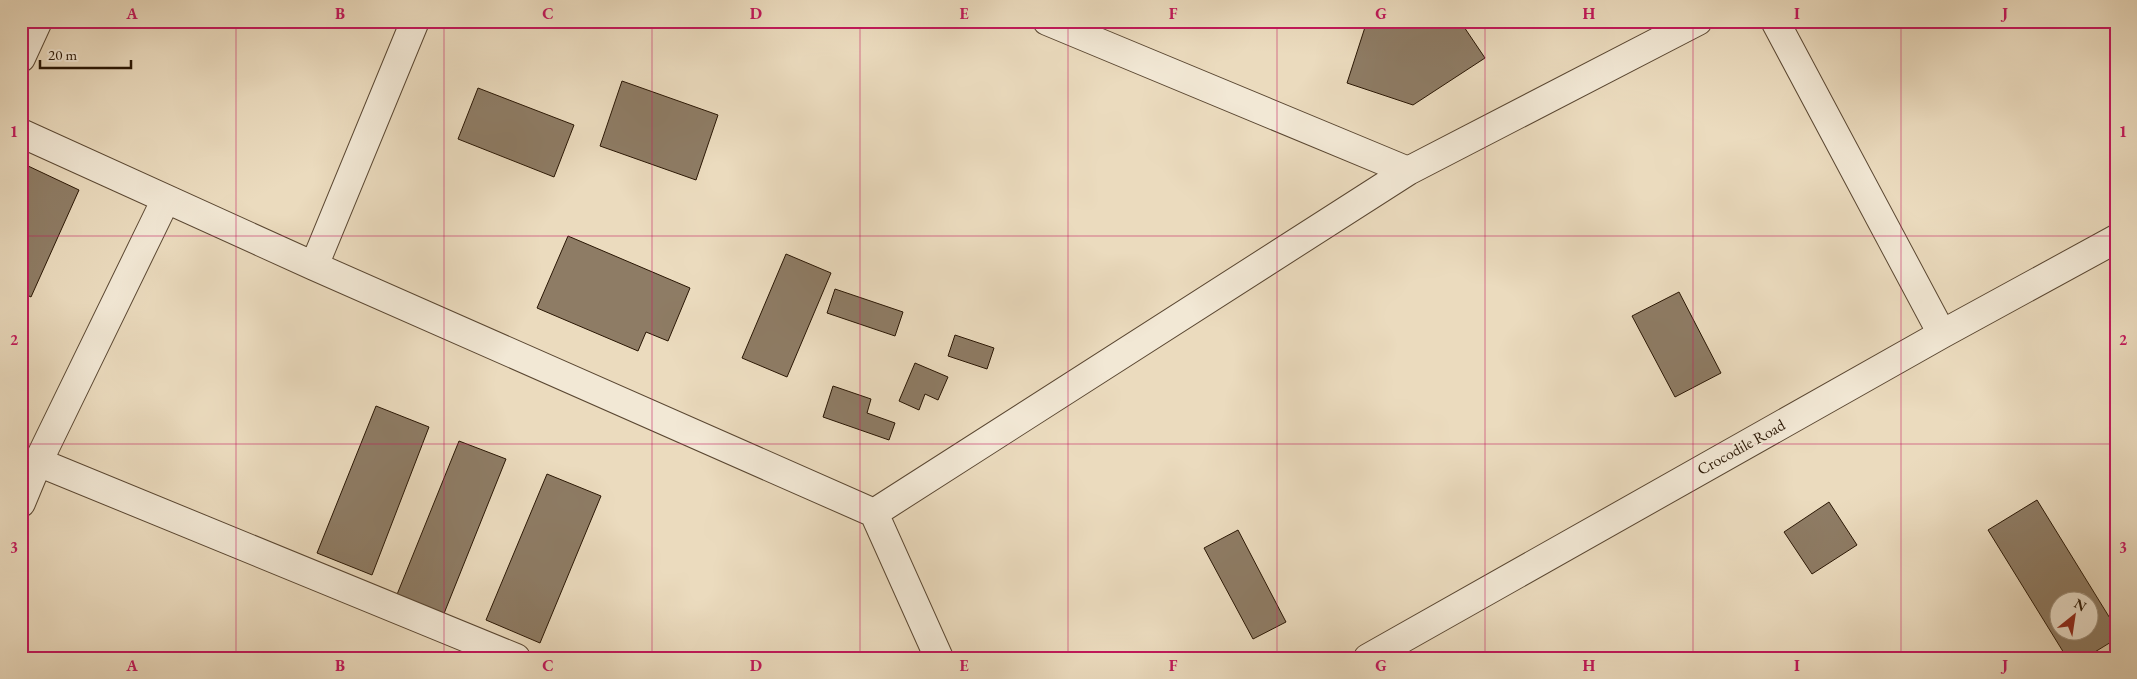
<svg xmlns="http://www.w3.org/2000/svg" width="2137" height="679" font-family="'EB Garamond',serif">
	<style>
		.building { fill: #8e7c65; stroke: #291604; fill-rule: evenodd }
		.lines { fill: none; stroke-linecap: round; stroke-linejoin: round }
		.minor-casing { stroke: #5a4732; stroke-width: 30 }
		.minor { stroke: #f2e8d5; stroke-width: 28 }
		.grid { fill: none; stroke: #c2185b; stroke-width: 1; stroke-opacity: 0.55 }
		.labels { text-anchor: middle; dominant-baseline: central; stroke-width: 4; stroke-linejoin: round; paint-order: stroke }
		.street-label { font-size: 16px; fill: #291604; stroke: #f2e8d5 }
		.neatline { fill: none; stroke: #c2185b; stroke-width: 2 }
		.grid-label { font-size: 16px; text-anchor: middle; font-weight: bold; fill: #c2185b }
	</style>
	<rect width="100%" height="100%" fill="#ebdbbe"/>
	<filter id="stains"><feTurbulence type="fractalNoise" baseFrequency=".004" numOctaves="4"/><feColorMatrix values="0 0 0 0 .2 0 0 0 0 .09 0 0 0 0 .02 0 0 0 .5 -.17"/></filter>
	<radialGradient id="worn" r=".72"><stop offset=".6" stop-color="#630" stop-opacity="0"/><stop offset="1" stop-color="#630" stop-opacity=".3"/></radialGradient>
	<!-- building -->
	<path class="building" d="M 1367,21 L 1460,21 L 1485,58 L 1413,105 L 1347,83 Z
		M 622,81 L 718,115 L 696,180 L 600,146 Z
		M 478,88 L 574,125 L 554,177 L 458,139 Z
		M 26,165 L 79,190 L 31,297 L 21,292 L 21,175 Z
		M 568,236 L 690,288 L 668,341 L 646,332 L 638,351 L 537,308 Z
		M 786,254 L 831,273 L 787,377 L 742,358 Z
		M 835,289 L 903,312 L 895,336 L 827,313 Z
		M 1679,292 L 1721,373 L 1675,397 L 1632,316 Z
		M 955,335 L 994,348 L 987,369 L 948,356 Z
		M 915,363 L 948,377 L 938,400 L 925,394 L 919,410 L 899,401 Z
		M 833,386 L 871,399 L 867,413 L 895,423 L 889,440 L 823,417 Z
		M 376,406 L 429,427 L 372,575 L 317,553 Z
		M 459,441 L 506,459 L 443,616 L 396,597 Z
		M 547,474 L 601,496 L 540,643 L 486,620 Z
		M 2037,500 L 2116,628 L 2116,639 L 2085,658 L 2067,658 L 1988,530 ZM 2060,602 L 2090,602 L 2090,632 L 2060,632 Z
		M 1829,502 L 1857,545 L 1812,574 L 1784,532 Z
		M 1238,530 L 1286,622 L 1253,639 L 1204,548 Z"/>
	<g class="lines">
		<!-- minor casing -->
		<g class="minor-casing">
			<path id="minor" d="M 1047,21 L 1408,171
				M 1775,21 L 1942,334
				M 21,58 L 38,21
				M 21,133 L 314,266 L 874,513 L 1408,171 L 1698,21
				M 314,266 L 415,21
				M 38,462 L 516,658
				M 21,503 L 38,462 L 166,199
				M 874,513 L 939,658
				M 1368,658 L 1942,334 L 2116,239"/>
		</g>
		<!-- minor -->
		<use href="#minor" class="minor"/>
	</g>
	<!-- grid -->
	<path class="grid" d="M 236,21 L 236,658M 444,21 L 444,658M 652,21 L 652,658M 860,21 L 860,658M 1068,21 L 1068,658M 1277,21 L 1277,658M 1485,21 L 1485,658M 1693,21 L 1693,658M 1901,21 L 1901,658M 21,236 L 2116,236M 21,444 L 2116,444"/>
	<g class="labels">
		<!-- street labels -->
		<g class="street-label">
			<text transform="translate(1741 447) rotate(-29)">Crocodile Road</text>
		</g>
	</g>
	<!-- margin -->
	<rect width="2137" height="679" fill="none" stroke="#ebdbbe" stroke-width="55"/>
	<!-- north arrow -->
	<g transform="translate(2074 616) rotate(30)"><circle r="24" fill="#f2e8d5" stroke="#a29481"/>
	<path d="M0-4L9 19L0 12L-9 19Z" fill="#8f2418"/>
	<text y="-8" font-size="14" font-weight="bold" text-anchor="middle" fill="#291604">N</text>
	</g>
	<!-- scale -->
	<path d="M40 60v8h91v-8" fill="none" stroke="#291604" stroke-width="2.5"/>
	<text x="48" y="60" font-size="15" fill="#291604" stroke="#f2e8d5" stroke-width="4" paint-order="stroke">20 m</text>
	<rect x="28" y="28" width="2082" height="624" class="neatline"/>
	<g class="grid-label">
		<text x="132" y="19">A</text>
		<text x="340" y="19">B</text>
		<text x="548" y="19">C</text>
		<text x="756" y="19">D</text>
		<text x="964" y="19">E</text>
		<text x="1173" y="19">F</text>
		<text x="1381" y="19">G</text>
		<text x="1589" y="19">H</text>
		<text x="1797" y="19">I</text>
		<text x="2005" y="19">J</text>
		<text x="14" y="137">1</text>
		<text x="2123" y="137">1</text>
		<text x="14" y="345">2</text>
		<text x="2123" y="345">2</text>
		<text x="14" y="553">3</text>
		<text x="2123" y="553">3</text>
		<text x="132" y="671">A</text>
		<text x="340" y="671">B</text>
		<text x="548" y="671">C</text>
		<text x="756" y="671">D</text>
		<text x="964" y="671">E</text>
		<text x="1173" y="671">F</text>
		<text x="1381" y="671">G</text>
		<text x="1589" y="671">H</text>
		<text x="1797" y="671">I</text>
		<text x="2005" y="671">J</text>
	</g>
	<rect width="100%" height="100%" filter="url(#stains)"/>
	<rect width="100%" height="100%" fill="url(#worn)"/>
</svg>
